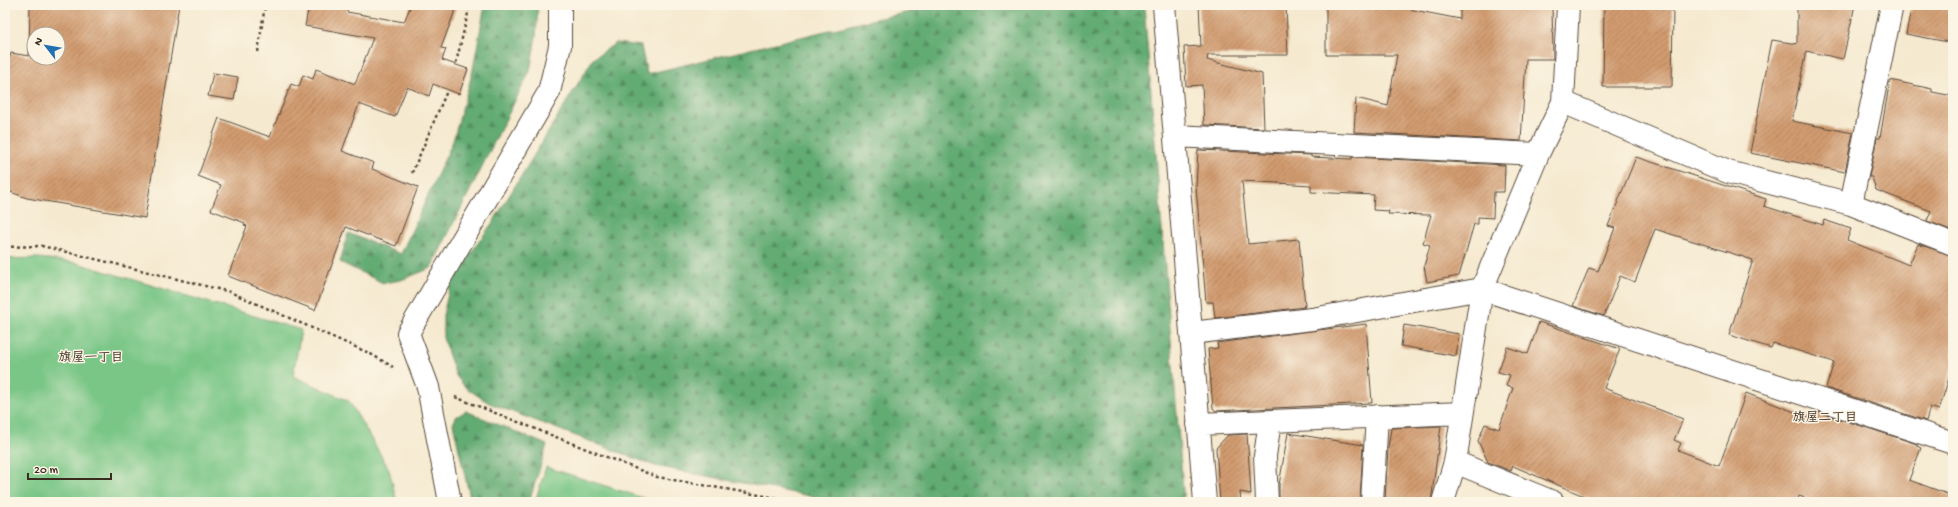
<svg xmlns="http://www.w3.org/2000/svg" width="1958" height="507" font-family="'Gochi Hand','Klee One',sans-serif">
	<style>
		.forest { fill: url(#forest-firs); stroke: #4e6a48 }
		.pitch { fill: #79c686; stroke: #5a7852 }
		.building { fill: url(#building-hatch); fill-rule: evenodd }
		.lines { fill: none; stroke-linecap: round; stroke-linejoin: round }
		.minor-casing { stroke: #574739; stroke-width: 24 }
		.path { stroke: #574739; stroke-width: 2.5; stroke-dasharray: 3 3; stroke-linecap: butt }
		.minor { stroke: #fff; stroke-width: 22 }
		.labels { text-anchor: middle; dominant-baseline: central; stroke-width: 3; stroke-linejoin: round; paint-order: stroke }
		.neighbourhood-label { font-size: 13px; font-weight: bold; fill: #3b2a1e; stroke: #fcf5e5 }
	</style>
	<defs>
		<pattern id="forest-firs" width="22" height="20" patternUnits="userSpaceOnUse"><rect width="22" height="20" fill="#62ab73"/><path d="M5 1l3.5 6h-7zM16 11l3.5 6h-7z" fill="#528b5e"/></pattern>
		<pattern id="building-hatch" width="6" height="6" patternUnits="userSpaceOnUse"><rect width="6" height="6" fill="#d19b6f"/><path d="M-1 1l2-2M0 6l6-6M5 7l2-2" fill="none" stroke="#ab7f5b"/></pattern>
	</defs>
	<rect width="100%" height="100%" fill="#fcf5e5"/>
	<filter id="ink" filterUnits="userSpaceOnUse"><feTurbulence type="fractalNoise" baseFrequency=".025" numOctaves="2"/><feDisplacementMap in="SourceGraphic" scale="8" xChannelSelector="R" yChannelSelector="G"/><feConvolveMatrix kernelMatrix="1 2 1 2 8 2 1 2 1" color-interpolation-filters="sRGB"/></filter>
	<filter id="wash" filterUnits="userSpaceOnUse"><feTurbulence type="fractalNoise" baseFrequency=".012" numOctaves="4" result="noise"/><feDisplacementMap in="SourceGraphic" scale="16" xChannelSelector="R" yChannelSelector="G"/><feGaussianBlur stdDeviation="0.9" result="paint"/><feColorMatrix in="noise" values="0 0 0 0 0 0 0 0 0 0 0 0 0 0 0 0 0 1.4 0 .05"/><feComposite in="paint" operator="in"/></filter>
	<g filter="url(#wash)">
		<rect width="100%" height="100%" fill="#f5e9cf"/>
		<!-- forest -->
		<path class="forest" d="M 485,5 L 538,5 L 536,37 L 530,71 L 431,268 L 401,280 L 383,283 L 340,262 L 348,233 L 401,254 L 453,141 L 472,74 Z
			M 943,5 L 1144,5 L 1184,502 L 840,502 L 655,466 L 489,403 L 466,388 L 456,376 L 443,338 L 443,315 L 451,281 L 493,222 L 593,59 L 616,43 L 641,46 L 647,74 L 871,20 Z
			M 466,411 L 547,445 L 529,502 L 471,502 L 453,424 L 456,417 Z"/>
		<!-- pitch -->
		<path class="pitch" d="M 39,258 L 77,263 L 301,330 L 293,376 L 349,401 L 389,469 L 397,502 L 5,502 L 5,259 Z
			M 546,467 L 656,502 L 535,502 Z"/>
		<g id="blocks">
			<!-- building -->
			<path class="building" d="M 30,5 L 179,5 L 145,218 L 27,198 L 5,190 L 5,59 L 9,60 L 11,53 L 29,56 ZM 34,34 L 58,34 L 58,58 L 34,58 Z
				M 309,5 L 348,5 L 347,12 L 404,22 L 411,5 L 457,5 L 441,48 L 446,49 L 442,60 L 468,69 L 459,94 L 433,84 L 429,96 L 407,87 L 395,117 L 359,104 L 342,151 L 374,163 L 372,169 L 418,187 L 396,246 L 346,227 L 315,310 L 228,276 L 247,226 L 244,225 L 245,223 L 211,210 L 221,185 L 198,176 L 219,118 L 270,137 L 291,84 L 299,87 L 303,75 L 313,79 L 316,69 L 355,84 L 373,38 L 305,26 Z
				M 1199,5 L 1286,5 L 1288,55 L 1208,55 L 1207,60 L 1262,74 L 1264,128 L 1204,125 L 1202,85 L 1186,86 L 1184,47 L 1201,46 Z
				M 1460,5 L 1552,5 L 1553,59 L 1526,59 L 1521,141 L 1354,132 L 1356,98 L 1388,106 L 1397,55 L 1326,55 L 1326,6 L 1393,6 L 1460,19 Z
				M 1604,5 L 1673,5 L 1672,87 L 1603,87 Z
				M 1797,5 L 1855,5 L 1843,59 L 1806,51 L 1792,121 L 1853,133 L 1845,172 L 1750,153 L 1772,40 L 1797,44 Z
				M 1912,5 L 1931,5 L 1953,9 L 1953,43 L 1906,34 Z
				M 213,73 L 238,77 L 234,100 L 208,96 Z
				M 1890,80 L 1932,89 L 1932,92 L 1953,96 L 1953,231 L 1927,221 L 1931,211 L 1876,190 L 1872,177 L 1869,177 L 1877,138 L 1880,138 Z
				M 1198,150 L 1311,155 L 1311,157 L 1352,159 L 1352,157 L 1505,165 L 1504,192 L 1494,192 L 1493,218 L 1478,217 L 1478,224 L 1474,224 L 1459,276 L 1427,282 L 1424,266 L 1430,245 L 1423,243 L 1431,215 L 1388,214 L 1389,211 L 1373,210 L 1374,195 L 1311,192 L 1311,185 L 1242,181 L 1248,244 L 1299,239 L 1305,306 L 1303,306 L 1305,307 L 1215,318 L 1213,302 L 1206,302 L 1196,187 Z
				M 1636,157 L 1766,199 L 1764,206 L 1823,225 L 1824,220 L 1851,229 L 1847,240 L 1909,265 L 1918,244 L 1953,256 L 1953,365 L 1939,410 L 1930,407 L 1926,421 L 1826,388 L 1834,362 L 1773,343 L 1771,348 L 1729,335 L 1753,260 L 1655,229 L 1635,282 L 1620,276 L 1604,316 L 1573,306 L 1589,268 L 1598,271 L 1615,228 L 1608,226 Z
				M 1539,322 L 1620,349 L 1604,388 L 1683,419 L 1674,440 L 1681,443 L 1678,450 L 1719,466 L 1746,393 L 1815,420 L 1818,412 L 1917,444 L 1917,446 L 1921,448 L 1909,480 L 1953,496 L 1953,502 L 1816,502 L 1799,496 L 1797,502 L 1598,502 L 1513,466 L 1511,471 L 1488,462 L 1478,441 L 1485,424 L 1499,429 L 1513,388 L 1506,386 L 1510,375 L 1498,372 L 1507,347 L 1528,354 Z
				M 1366,324 L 1372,403 L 1216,411 L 1213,408 L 1208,349 L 1218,348 L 1217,343 Z
				M 1404,325 L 1459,334 L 1456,356 L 1401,346 Z
				M 1441,426 L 1431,502 L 1385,502 L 1388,448 L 1391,428 Z
				M 1288,433 L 1363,445 L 1360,502 L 1298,502 L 1279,499 L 1279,485 Z
				M 1247,434 L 1251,494 L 1240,492 L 1241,502 L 1220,502 L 1216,448 L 1228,435 Z"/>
		</g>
	</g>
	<g filter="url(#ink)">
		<use href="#blocks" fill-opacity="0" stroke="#574739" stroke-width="1"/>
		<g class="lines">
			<!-- minor casing -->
			<g class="minor-casing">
				<path id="minor" d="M 1164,5 L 1205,502
					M 1563,102 L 1728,172 L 1851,204 L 1953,244
					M 1175,136 L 1538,154
					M 1851,204 L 1892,5
					M 1191,333 L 1312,319 L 1482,289 L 1953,443
					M 1198,424 L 1462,413
					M 1455,462 L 1553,502
					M 450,502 L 428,387 L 408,333 L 549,92 L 560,46 L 560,5
					M 1267,502 L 1265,456 L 1270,421
					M 1372,502 L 1377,416
					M 1443,502 L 1455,462 L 1482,289 L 1538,154 L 1563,102 L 1568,5"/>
			</g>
			<!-- path -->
			<path class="path" d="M 258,52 L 265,5
				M 456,63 L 470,5
				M 412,173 L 447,91
				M 5,247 L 42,246 L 230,292 L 369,353 L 393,367
				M 455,397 L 657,477 L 799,502"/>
			<!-- minor -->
			<use href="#minor" class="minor"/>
		</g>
	</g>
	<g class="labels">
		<!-- neighbourhood labels -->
		<g class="neighbourhood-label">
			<text x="91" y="358">旗屋一丁目</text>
			<text x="1825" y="418">旗屋二丁目</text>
		</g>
	</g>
	<!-- margin -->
	<rect width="1958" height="507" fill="none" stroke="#fcf5e5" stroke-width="20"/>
	<!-- north arrow -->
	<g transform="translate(46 46) rotate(301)"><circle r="19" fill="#fcf5e5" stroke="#afa495"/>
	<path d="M0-3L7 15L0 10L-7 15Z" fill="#1f6fb2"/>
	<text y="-6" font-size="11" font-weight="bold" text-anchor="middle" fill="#3b2a1e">N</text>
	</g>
	<!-- scale -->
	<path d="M28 473v6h83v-6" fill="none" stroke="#3b2a1e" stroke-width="2"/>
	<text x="34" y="473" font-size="12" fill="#3b2a1e" stroke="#fcf5e5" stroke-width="3" paint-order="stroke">20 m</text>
</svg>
